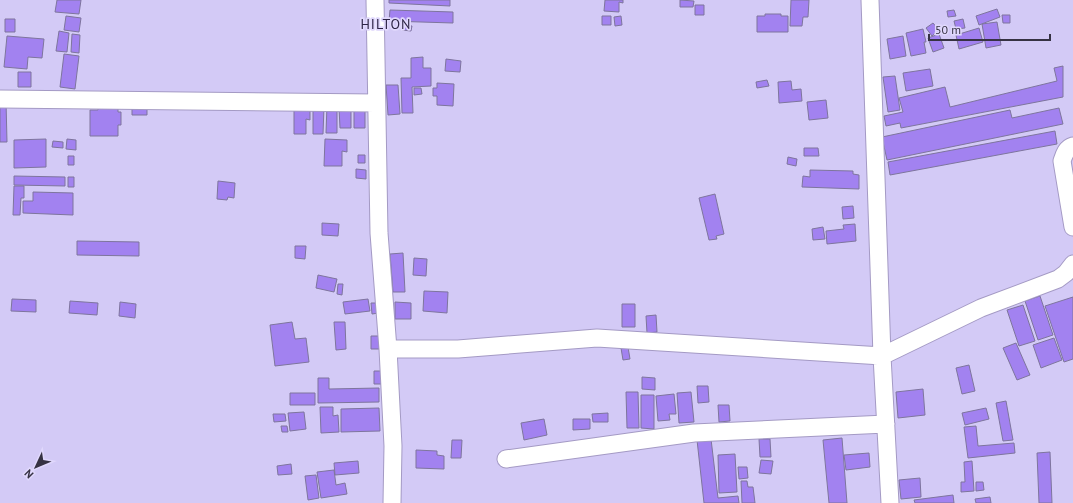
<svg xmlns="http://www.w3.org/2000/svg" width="1073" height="503" font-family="'PT Sans',sans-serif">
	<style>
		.building { fill: #a282f0; stroke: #7e759d }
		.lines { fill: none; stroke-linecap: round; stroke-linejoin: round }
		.minor-casing { stroke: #a49ac4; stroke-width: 19 }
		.minor { stroke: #fff; stroke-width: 17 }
		.labels { text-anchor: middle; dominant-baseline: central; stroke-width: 3.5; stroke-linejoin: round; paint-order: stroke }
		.quarter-label { font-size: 14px; letter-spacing: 1px; fill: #2d2445; stroke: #e0d8fc }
	</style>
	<rect width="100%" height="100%" fill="#d3caf6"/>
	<!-- building -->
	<path class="building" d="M 57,0 L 81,0 L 79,14 L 55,12 Z
		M 389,0 L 450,0 L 450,6 L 389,3 Z
		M 605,0 L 623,0 L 623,3 L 619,2 L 619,12 L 604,11 Z
		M 680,0 L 694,1 L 693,7 L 680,7 Z
		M 791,0 L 809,0 L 808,17 L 803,17 L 802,26 L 790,26 Z
		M 695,5 L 704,5 L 704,15 L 695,15 Z
		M 997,9 L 1000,17 L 979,25 L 976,16 Z
		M 390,10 L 453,12 L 453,23 L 389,21 Z
		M 954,10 L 956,16 L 948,17 L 947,11 Z
		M 765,14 L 781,14 L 781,16 L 788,16 L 788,32 L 757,32 L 757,16 L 765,16 Z
		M 1002,15 L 1010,15 L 1010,23 L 1003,23 Z
		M 66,16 L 81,18 L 79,32 L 64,30 Z
		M 602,16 L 611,16 L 611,25 L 602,25 Z
		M 621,16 L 622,25 L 615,26 L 614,17 Z
		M 5,19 L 15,19 L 15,32 L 5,32 Z
		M 963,19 L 965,28 L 956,29 L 954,21 Z
		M 997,22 L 1001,45 L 986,48 L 982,24 Z
		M 933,23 L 939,30 L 932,36 L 926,28 Z
		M 402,25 L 412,26 L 411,31 L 402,30 Z
		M 979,28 L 983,42 L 959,49 L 956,35 Z
		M 923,29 L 926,42 L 924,42 L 926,53 L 911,56 L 906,33 Z
		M 59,31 L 69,33 L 67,52 L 56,51 Z
		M 72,34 L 80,35 L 79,53 L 71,52 Z
		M 939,34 L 944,48 L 933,52 L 928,38 Z
		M 7,36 L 44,39 L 42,58 L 28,57 L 27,69 L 4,67 Z
		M 903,36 L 906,56 L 890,59 L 887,39 Z
		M 64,54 L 79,56 L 75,89 L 60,87 Z
		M 423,57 L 423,68 L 431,68 L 431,86 L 412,87 L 413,113 L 402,113 L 401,78 L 411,78 L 411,58 Z
		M 446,59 L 461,61 L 460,72 L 445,71 Z
		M 1063,66 L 1063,97 L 901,128 L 900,123 L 886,126 L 884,116 L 903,112 L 899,98 L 945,87 L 950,107 L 1057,81 L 1054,68 Z
		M 930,69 L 933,86 L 906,91 L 903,73 Z
		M 18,72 L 31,72 L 31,87 L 18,87 Z
		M 895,76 L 900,110 L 888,112 L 883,77 Z
		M 767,80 L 769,86 L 757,88 L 756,82 Z
		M 791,81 L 792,90 L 801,89 L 802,101 L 779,103 L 778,82 Z
		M 437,83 L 454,84 L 453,106 L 437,105 L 437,96 L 433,96 L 433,88 L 437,88 Z
		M 386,85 L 398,85 L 400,114 L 388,115 Z
		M 414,88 L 421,88 L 422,94 L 414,95 Z
		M 826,100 L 828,118 L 809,120 L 807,102 Z
		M 0,101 L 6,101 L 7,142 L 0,142 Z
		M 147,104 L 147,115 L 132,115 L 132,105 Z
		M 98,105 L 118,105 L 118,112 L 121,112 L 121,125 L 118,125 L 118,136 L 90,136 L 90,110 L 98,110 Z
		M 294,105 L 310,108 L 310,120 L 306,119 L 306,134 L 294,134 Z
		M 327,105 L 337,106 L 337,133 L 326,133 Z
		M 313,106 L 324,107 L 323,134 L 313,134 Z
		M 339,108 L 351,108 L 351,128 L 340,128 Z
		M 1059,108 L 1063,124 L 887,160 L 882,137 L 1010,110 L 1012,118 Z
		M 354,109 L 365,109 L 365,128 L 354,128 Z
		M 1055,131 L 1057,144 L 890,175 L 888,162 Z
		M 46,139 L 46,167 L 14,168 L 14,140 Z
		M 67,139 L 76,140 L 76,150 L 66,149 Z
		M 325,139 L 347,140 L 347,152 L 342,151 L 342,166 L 324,166 Z
		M 53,141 L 63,142 L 63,148 L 52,147 Z
		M 804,148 L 818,148 L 819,156 L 804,156 Z
		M 358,155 L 365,155 L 365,163 L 358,163 Z
		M 68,156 L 74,156 L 74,165 L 68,165 Z
		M 788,157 L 797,159 L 796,166 L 787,164 Z
		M 356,169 L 366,170 L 366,179 L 356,178 Z
		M 810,170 L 853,171 L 853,174 L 859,175 L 859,189 L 802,187 L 803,176 L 810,177 Z
		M 14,176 L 65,177 L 65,186 L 14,185 Z
		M 68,177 L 74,177 L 74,187 L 68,187 Z
		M 218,181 L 235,183 L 234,198 L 228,197 L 227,200 L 217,199 Z
		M 14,186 L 24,186 L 24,198 L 21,198 L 20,215 L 13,215 Z
		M 33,192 L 73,193 L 73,215 L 23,213 L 23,201 L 33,201 Z
		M 715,194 L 724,234 L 716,236 L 717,239 L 709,240 L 699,198 Z
		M 853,206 L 854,218 L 843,219 L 842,207 Z
		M 322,223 L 339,224 L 338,236 L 322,235 Z
		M 855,224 L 856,241 L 827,244 L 826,231 L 844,229 L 843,225 Z
		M 823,227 L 825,239 L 813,240 L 812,229 Z
		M 77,241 L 139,242 L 139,256 L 77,255 Z
		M 295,246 L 306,246 L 305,259 L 295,258 Z
		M 403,253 L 405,292 L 393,292 L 390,254 Z
		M 414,258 L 427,259 L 426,276 L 413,275 Z
		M 318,275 L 337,279 L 334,292 L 316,288 Z
		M 338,284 L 343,284 L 342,295 L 337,294 Z
		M 424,291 L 448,292 L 447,313 L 423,311 Z
		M 1040,296 L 1053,335 L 1038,340 L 1025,301 Z
		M 1073,297 L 1073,359 L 1064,362 L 1045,306 Z
		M 12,299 L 36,300 L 36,312 L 11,311 Z
		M 368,299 L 370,311 L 345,314 L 343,302 Z
		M 70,301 L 98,303 L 97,315 L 69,313 Z
		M 120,302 L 136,304 L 135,318 L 119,316 Z
		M 395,302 L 411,303 L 411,319 L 395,319 Z
		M 371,303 L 378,303 L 379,313 L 372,314 Z
		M 622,304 L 635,304 L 635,327 L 622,327 Z
		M 1023,305 L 1035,341 L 1019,346 L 1007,310 Z
		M 656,315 L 657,332 L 647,333 L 646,316 Z
		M 292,322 L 295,339 L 306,338 L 309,362 L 275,366 L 270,325 Z
		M 334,322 L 345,322 L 346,349 L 336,350 Z
		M 371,336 L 381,336 L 382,349 L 371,349 Z
		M 1054,338 L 1062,360 L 1041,368 L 1033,345 Z
		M 1016,343 L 1030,375 L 1017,380 L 1003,348 Z
		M 628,347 L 630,359 L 623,360 L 621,348 Z
		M 969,365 L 975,391 L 962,394 L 956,368 Z
		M 374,371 L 383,371 L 383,384 L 374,384 Z
		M 642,377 L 655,378 L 655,390 L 642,389 Z
		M 318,378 L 329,378 L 329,389 L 379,388 L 379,402 L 318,403 Z
		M 697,386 L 708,386 L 709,402 L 698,403 Z
		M 923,389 L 925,415 L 898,418 L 896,392 Z
		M 626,392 L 638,392 L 639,428 L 627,428 Z
		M 691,392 L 694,422 L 679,423 L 677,393 Z
		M 290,393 L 315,393 L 315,405 L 290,405 Z
		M 674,394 L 676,414 L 669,414 L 670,420 L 658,421 L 656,396 Z
		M 641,395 L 654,395 L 654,429 L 641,428 Z
		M 1006,401 L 1013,440 L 1003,441 L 996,403 Z
		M 718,405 L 729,405 L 730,421 L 719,422 Z
		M 320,407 L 333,407 L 333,416 L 338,415 L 339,432 L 321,433 Z
		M 379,408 L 380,431 L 341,432 L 341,409 Z
		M 986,408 L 989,419 L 965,425 L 962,413 Z
		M 304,412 L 306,429 L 290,431 L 288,413 Z
		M 608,413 L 608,422 L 593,422 L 592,414 Z
		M 273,414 L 285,414 L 286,421 L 274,422 Z
		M 544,419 L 547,435 L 524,440 L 521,423 Z
		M 573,419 L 590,419 L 590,429 L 573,430 Z
		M 281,426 L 287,426 L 288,432 L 282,432 Z
		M 976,426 L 978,446 L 1014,443 L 1015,453 L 968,458 L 964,427 Z
		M 842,438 L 847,503 L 829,503 L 823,440 Z
		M 711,439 L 718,498 L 738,496 L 739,503 L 704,503 L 697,440 Z
		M 759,439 L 770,439 L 771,457 L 760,457 Z
		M 452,440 L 462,440 L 461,458 L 451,458 Z
		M 416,450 L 437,451 L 437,455 L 444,456 L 444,469 L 416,468 Z
		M 1050,452 L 1052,503 L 1039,503 L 1037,453 Z
		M 869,453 L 870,467 L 846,470 L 844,455 Z
		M 735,454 L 737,492 L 719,493 L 718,455 Z
		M 761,460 L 773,461 L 771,474 L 759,473 Z
		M 358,461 L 359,473 L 335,475 L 334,463 Z
		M 972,461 L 974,491 L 961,492 L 961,482 L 965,482 L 964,462 Z
		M 291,464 L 292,474 L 278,475 L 277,466 Z
		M 738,467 L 747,467 L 748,478 L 739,479 Z
		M 334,470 L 336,485 L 345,483 L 347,494 L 321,498 L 317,472 Z
		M 316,475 L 319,498 L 308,500 L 305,476 Z
		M 920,478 L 921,497 L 901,499 L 899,480 Z
		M 741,481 L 747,481 L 748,487 L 753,487 L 755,503 L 742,503 Z
		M 976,482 L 983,482 L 984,490 L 976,491 Z
		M 953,495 L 954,503 L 915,503 L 914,500 Z
		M 990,497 L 991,503 L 976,503 L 975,499 Z"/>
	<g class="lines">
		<!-- minor casing -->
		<g class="minor-casing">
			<path id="minor" d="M 375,0 L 379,233 L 388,349 L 393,446 L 392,503
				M 870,0 L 882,356 L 890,503
				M 0,99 L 376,103
				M 1073,146 C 1066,148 1064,155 1062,161 L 1073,227
				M 388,349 L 458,349 L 597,338 L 882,356 L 981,308 L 1058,279 L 1066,273 L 1073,264
				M 506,459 L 694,433 L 886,424"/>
		</g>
		<!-- minor -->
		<use href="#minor" class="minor"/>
	</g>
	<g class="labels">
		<!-- quarter labels -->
		<g class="quarter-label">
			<text x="386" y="24">HILTON</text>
		</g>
	</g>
	<!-- north arrow -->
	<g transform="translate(36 467) rotate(226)" stroke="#e0d8fc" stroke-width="3" paint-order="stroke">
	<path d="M0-3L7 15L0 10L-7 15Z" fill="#363243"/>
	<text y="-6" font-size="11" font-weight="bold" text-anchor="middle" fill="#363243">N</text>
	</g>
	<!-- scale -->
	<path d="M929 34v6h121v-6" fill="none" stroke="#363243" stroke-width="2"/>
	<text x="935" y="34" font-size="12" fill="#363243" stroke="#e0d8fc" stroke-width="3" paint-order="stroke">50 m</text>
</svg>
